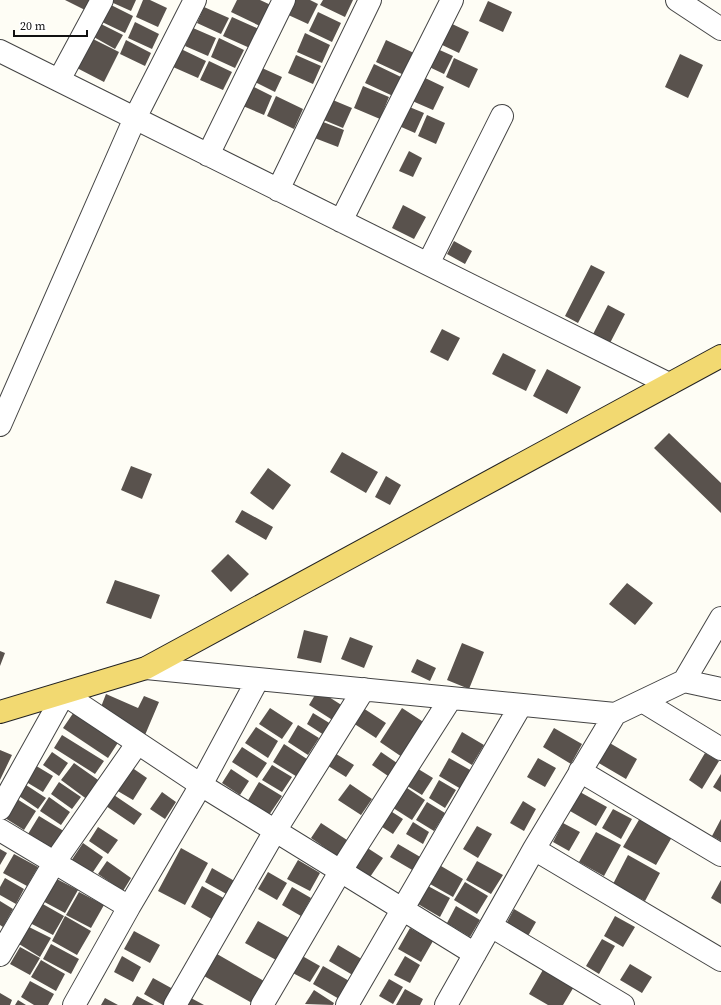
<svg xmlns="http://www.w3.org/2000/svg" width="721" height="1005" font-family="'Source Serif 4',serif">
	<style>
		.building { fill: #59524d }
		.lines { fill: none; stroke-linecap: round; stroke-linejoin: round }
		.minor-casing { stroke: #444; stroke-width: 24 }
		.major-casing { stroke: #222; stroke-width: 24 }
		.minor { stroke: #fff; stroke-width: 22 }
		.major { stroke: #f2d971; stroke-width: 22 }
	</style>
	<rect width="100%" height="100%" fill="#fefdf5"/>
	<!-- building -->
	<path class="building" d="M 65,0 L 90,0 L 85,10 Z
		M 113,0 L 136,0 L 131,11 L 111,2 Z
		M 143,0 L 150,0 L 167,8 L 158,27 L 136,17 Z
		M 237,0 L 260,0 L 273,6 L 262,27 L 231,12 Z
		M 290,0 L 310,0 L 318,4 L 308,24 L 284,13 Z
		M 323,0 L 353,0 L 345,17 L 320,5 Z
		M 488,1 L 512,12 L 503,32 L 479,21 Z
		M 109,4 L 133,16 L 125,33 L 100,21 Z
		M 204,7 L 229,18 L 221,34 L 197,23 Z
		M 318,12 L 341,23 L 332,42 L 309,31 Z
		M 232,17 L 261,30 L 252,49 L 223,36 Z
		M 135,22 L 159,34 L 152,49 L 128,38 Z
		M 448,22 L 469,32 L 459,53 L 438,43 Z
		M 99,23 L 123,35 L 115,49 L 92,36 Z
		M 193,28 L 216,38 L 208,56 L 185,46 Z
		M 305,33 L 330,45 L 322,63 L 297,52 Z
		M 91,38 L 119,52 L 104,82 L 75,67 Z
		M 219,38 L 244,50 L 235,68 L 211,57 Z
		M 126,40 L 151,53 L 145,66 L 120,54 Z
		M 386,40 L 414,53 L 404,75 L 376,62 Z
		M 433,47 L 453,56 L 444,74 L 425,65 Z
		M 181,49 L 206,61 L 198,78 L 173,67 Z
		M 680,54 L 703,65 L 688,98 L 665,87 Z
		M 296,55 L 321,66 L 313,84 L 288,73 Z
		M 454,58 L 478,69 L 469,88 L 446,77 Z
		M 209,61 L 232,72 L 223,90 L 200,80 Z
		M 374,64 L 401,77 L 393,96 L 365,83 Z
		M 262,68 L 282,77 L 275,92 L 255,82 Z
		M 421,76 L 444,87 L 433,110 L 410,100 Z
		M 252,86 L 272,96 L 264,115 L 243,106 Z
		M 363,86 L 389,97 L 380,119 L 354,108 Z
		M 276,96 L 303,109 L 294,129 L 267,116 Z
		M 328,98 L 352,108 L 343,128 L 319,118 Z
		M 407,106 L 424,113 L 415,133 L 399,126 Z
		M 427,115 L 445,123 L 436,144 L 418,136 Z
		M 318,120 L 344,130 L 338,147 L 312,137 Z
		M 409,151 L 422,158 L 413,177 L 399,171 Z
		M 403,205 L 426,217 L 414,239 L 392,228 Z
		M 454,241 L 472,251 L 465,264 L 447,254 Z
		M 591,265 L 605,272 L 578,323 L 565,316 Z
		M 608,305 L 625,314 L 609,345 L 592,336 Z
		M 442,329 L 460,338 L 448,361 L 430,352 Z
		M 503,353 L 536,370 L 526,391 L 492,374 Z
		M 547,369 L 581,387 L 567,414 L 533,396 Z
		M 669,433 L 721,483 L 721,513 L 654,448 Z
		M 342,452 L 378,472 L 366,493 L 330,472 Z
		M 131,466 L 152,474 L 142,499 L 121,490 Z
		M 268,468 L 291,485 L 273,510 L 250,493 Z
		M 386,476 L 401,485 L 390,505 L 375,497 Z
		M 242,510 L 273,527 L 266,540 L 235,522 Z
		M 228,554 L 249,574 L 231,592 L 211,571 Z
		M 115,580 L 160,595 L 151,619 L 106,603 Z
		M 627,583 L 653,603 L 635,625 L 609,604 Z
		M 304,630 L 328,636 L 321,663 L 297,658 Z
		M 350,637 L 373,646 L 364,668 L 341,659 Z
		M 462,643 L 484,652 L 469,689 L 447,680 Z
		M 0,651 L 5,653 L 0,666 Z
		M 417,659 L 436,668 L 430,681 L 411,672 Z
		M 318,690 L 343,706 L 334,721 L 309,705 Z
		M 106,694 L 138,708 L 144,696 L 159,702 L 145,735 L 130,729 L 131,725 L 99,712 Z
		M 270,708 L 293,723 L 282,739 L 259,724 Z
		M 363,708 L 386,723 L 376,738 L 353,723 Z
		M 402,708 L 425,723 L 402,757 L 380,742 Z
		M 76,709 L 121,738 L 108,758 L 63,728 Z
		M 313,713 L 331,724 L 324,735 L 307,724 Z
		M 298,725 L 319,738 L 308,755 L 288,742 Z
		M 256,727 L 278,741 L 268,758 L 245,743 Z
		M 554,728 L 582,744 L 571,764 L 543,747 Z
		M 462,732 L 484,745 L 472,765 L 451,752 Z
		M 62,735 L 104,761 L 95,774 L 54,748 Z
		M 608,742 L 637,759 L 626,779 L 597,762 Z
		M 284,744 L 310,761 L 299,778 L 273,762 Z
		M 242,747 L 267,763 L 257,778 L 232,762 Z
		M 0,750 L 12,755 L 0,780 Z
		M 52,752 L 68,763 L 59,776 L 43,765 Z
		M 333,752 L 354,765 L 346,777 L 325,764 Z
		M 381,752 L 397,763 L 388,776 L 372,765 Z
		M 705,753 L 719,761 L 702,789 L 689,780 Z
		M 449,758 L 472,771 L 461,789 L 439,776 Z
		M 538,758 L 556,768 L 545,787 L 527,777 Z
		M 74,763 L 101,782 L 88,800 L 61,780 Z
		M 33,764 L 53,776 L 43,792 L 23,780 Z
		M 272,765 L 292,777 L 282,792 L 262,780 Z
		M 131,767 L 147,778 L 133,800 L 116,790 Z
		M 415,767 L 433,778 L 422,795 L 404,784 Z
		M 231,769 L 249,781 L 240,795 L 222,783 Z
		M 721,774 L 721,792 L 713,787 Z
		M 439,780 L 456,790 L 445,808 L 429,798 Z
		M 59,782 L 81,797 L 72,809 L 51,794 Z
		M 259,782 L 282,796 L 269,815 L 247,802 Z
		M 350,784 L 372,799 L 361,815 L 338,800 Z
		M 401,784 L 425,800 L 412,820 L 387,804 Z
		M 26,785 L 46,798 L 38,809 L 19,796 Z
		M 162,792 L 176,802 L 165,819 L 150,809 Z
		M 580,792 L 607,807 L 596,826 L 570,811 Z
		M 111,793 L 142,814 L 134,825 L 103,804 Z
		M 49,797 L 70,812 L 61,825 L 40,811 Z
		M 17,799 L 36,811 L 24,830 L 5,818 Z
		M 523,801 L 536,809 L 524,831 L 510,823 Z
		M 427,802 L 445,813 L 434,831 L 416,820 Z
		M 613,809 L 632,819 L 621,839 L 602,828 Z
		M 389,810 L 403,819 L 393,834 L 379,825 Z
		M 39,816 L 67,833 L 56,851 L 28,834 Z
		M 640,818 L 672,837 L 656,865 L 623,847 Z
		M 721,819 L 721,841 L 712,836 Z
		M 413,822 L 429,832 L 423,844 L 406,834 Z
		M 321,823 L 347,840 L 337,856 L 311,838 Z
		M 563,823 L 580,832 L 569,851 L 553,842 Z
		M 477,826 L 492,834 L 478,858 L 463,849 Z
		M 98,827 L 118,840 L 108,854 L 89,841 Z
		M 596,832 L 621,845 L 604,876 L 579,862 Z
		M 83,843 L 103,857 L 91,875 L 71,861 Z
		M 398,844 L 422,858 L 414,871 L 390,857 Z
		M 366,847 L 383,858 L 370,877 L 353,866 Z
		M 181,848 L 208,863 L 185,905 L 158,891 Z
		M 0,849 L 7,853 L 0,865 Z
		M 14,854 L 38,867 L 27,886 L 3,873 Z
		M 628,855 L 660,873 L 645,901 L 613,884 Z
		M 298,860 L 320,873 L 310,891 L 287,879 Z
		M 107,861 L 131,878 L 123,891 L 98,874 Z
		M 477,861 L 503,875 L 491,894 L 466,880 Z
		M 441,866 L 463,879 L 453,897 L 430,884 Z
		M 212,868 L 238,883 L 230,896 L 205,882 Z
		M 268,872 L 287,883 L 277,900 L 258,889 Z
		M 49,875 L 78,890 L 65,913 L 37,898 Z
		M 5,878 L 24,889 L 16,904 L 0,895 L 0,887 Z
		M 721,880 L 721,904 L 711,898 Z
		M 465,882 L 488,896 L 477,914 L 454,900 Z
		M 202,886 L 227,900 L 215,921 L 191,907 Z
		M 428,886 L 450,898 L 440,917 L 418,904 Z
		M 292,887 L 311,898 L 301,916 L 282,905 Z
		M 79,892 L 104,905 L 91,928 L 66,915 Z
		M 0,901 L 13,909 L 3,927 L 0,925 Z
		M 41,903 L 64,916 L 53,935 L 30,923 Z
		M 456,906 L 480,920 L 470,937 L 447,923 Z
		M 514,909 L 536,922 L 528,936 L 506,924 Z
		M 65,916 L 91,931 L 77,955 L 52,941 Z
		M 615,916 L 635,927 L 623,947 L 604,936 Z
		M 258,921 L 291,939 L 278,961 L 245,943 Z
		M 29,927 L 51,938 L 40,957 L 19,944 Z
		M 410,928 L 433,941 L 421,962 L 398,949 Z
		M 134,931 L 160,945 L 150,963 L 124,949 Z
		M 602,939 L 615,946 L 599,974 L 586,966 Z
		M 51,944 L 79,959 L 71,974 L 43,959 Z
		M 338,945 L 365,961 L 356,977 L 329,961 Z
		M 20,947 L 40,958 L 30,975 L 10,964 Z
		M 297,953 L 320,966 L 310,982 L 287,970 Z
		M 217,954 L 264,981 L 252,1003 L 204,976 Z
		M 122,956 L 141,967 L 133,982 L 114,972 Z
		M 405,956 L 420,965 L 410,983 L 394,975 Z
		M 41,960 L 65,974 L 56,991 L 31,977 Z
		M 630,964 L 652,977 L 642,993 L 620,980 Z
		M 323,966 L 351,982 L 341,1000 L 313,984 Z
		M 544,968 L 575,985 L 563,1005 L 548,1005 L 529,994 Z
		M 153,978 L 173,989 L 163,1005 L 144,994 Z
		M 389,979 L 403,987 L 393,1004 L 379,996 Z
		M 30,981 L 54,994 L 48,1005 L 34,1005 L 21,997 Z
		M 405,989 L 423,999 L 420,1005 L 396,1005 Z
		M 314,990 L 334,1003 L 333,1005 L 305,1004 Z
		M 0,993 L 12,1000 L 10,1005 L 0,1005 Z
		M 137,996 L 154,1005 L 132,1005 Z
		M 105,998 L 118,1005 L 101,1005 Z
		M 191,998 L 204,1005 L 186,1005 Z
		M 18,1000 L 26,1005 L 15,1005 Z"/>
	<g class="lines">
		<!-- minor casing -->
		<g class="minor-casing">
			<path id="minor" d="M 677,0 L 721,29
				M 0,51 L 669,384
				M 59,80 L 102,0
				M 208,155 L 284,0
				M 278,190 L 370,0
				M 341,221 L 452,0
				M 428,264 L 502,116
				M 0,425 L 135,118 L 195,0
				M 146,668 L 615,714 L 684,681 L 721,618
				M 684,681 L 721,689
				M 644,702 L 721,749
				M 580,771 L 721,855
				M 0,809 L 64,694 L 201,785 L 475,954
				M 0,830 L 129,907 L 74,1005
				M 534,849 L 721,960
				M 129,907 L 201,785 L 258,679
				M 491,926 L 623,1005
				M 0,955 L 54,863 L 137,744
				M 175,1005 L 275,831 L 364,689
				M 262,1005 L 340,872 L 451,698
				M 347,1005 L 521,705
				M 446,1005 L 534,849 L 615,714"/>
		</g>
		<!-- major casing -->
		<g class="major-casing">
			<path id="major" d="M 0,712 L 146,668 L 721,356"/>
		</g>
		<!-- minor -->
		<use href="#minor" class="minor"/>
		<!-- major -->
		<use href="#major" class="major"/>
	</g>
	<!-- scale -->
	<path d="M14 30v6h73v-6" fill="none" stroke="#111111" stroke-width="2"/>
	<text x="20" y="30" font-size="12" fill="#111111" stroke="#ffffff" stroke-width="3" paint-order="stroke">20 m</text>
</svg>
